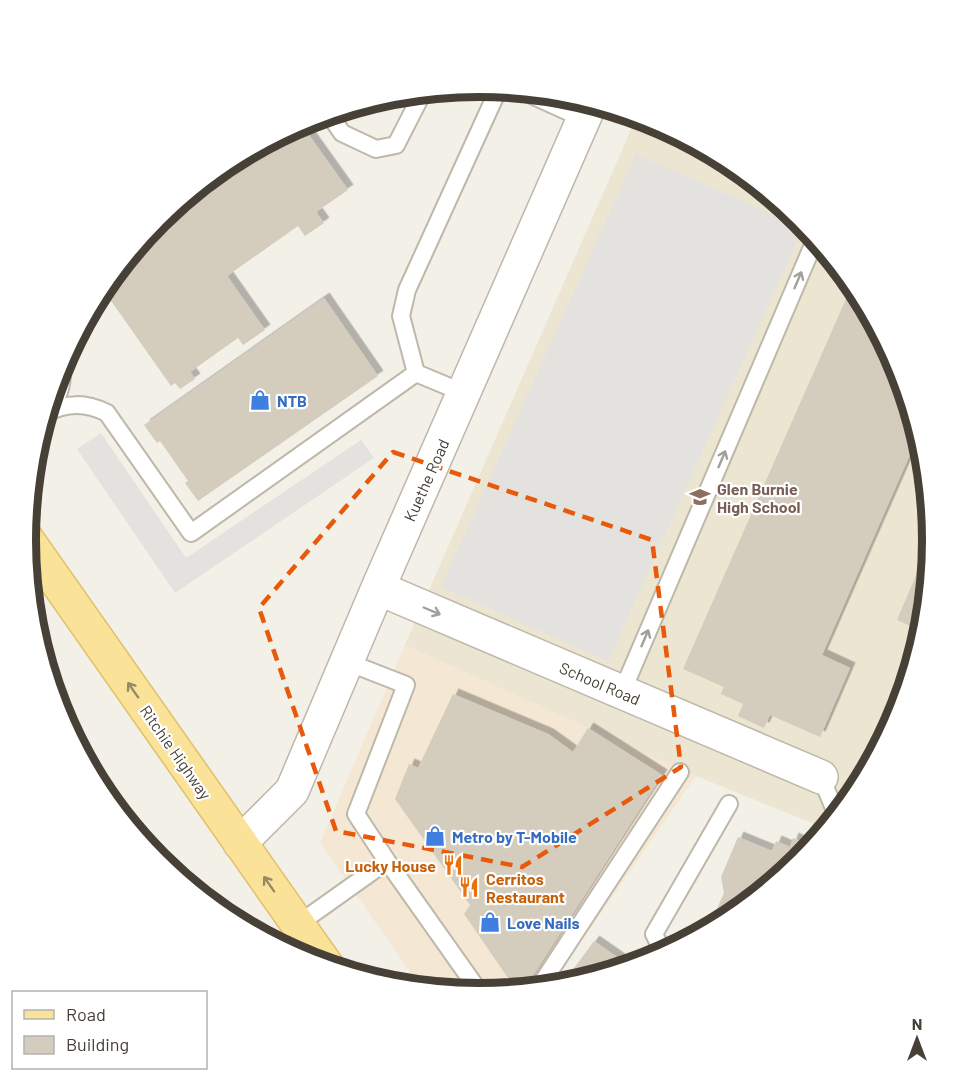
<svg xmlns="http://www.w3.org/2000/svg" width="959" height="1081" font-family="Barlow,sans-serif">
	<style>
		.commercial { fill: #f4e7d3 }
		.education { fill: #ebe5d1 }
		.parking { fill: #e4e2df }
		.building { fill: #d4ccbd; filter: url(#shadow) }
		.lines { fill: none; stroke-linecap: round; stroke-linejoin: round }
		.service-casing { stroke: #beb8aa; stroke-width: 20 }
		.minor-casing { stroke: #beb8aa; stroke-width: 36 }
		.primary-casing { stroke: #dfc069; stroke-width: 36 }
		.service { stroke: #fff; stroke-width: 16 }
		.minor { stroke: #fff; stroke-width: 33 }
		.primary { stroke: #fae299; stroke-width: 33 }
		.oneway { stroke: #a2a09a }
		.oneway2 { stroke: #978963 }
		.marked { fill: none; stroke: #e8590c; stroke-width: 4.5; stroke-dasharray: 12 8; stroke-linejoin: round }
		.labels { text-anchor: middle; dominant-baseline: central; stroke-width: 4.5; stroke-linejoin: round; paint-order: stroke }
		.shop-label { font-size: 16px; font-weight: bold; fill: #366cbe; stroke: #fff; text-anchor: start }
		.street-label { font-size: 16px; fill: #464036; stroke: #fff }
		.education-label { font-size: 16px; font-weight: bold; fill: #785e54; stroke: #fff; text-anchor: start }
		.food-label { font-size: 16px; font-weight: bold; fill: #c56008; stroke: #fff; text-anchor: end }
		.rim { fill: none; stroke: #464036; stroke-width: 8 }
	</style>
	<defs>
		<filter id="shadow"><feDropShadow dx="5.5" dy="-5.5" stdDeviation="0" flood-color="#0004"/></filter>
	</defs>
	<rect width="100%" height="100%" fill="#f3f0e7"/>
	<!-- commercial -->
	<path class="commercial" d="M 405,645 L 696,776 L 549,988 L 479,994 L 422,989 L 320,843 Z"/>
	<!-- education -->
	<path class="education" d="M 637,116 L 654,121 L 732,163 L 801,220 L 857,289 L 899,367 L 925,452 L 933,541 L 925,629 L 899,715 L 857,793 L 827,829 L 696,776 L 405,645 Z"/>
	<!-- parking -->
	<path class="parking" d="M 636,154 L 803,228 L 608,661 L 441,587 Z
		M 101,433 L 186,558 L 361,440 L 374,458 L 175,593 L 77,449 Z"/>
	<!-- building -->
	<path class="building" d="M 301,124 L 348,190 L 316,212 L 324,223 L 305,236 L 298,226 L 227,276 L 265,330 L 243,345 L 238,338 L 190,372 L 195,379 L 180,389 L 175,383 L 171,386 L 102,288 L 159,219 L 228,163 Z
		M 853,283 L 899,367 L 919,434 L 822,655 L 850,668 L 820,737 L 770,715 L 764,728 L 738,716 L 743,704 L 721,694 L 724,687 L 683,669 Z
		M 324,298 L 378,376 L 198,501 L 185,483 L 188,481 L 160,441 L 157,443 L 144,425 Z
		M 931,540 L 933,541 L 925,629 L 899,715 L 880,749 L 869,744 L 919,630 L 897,620 Z
		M 453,694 L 548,734 L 573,752 L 588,728 L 662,775 L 525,988 L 517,991 L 464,914 L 470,905 L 395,799 L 409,764 L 418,768 Z
		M 738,837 L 772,851 L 776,841 L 790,847 L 793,838 L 813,847 L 800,862 L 731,918 L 707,931 L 724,893 L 721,877 Z
		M 594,941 L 631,967 L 561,986 Z"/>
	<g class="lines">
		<!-- service casing -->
		<g class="service-casing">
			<path id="service" d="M 520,90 L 584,119
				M 610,108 L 703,147
				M 329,114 L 342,133 L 376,149 L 396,145 L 423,92
				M 416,373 L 401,316 L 407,290 L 499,88
				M 46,413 C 67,403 85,402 107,413 L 191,533 L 416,373 L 464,393
				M 47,413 C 60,397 63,383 62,363
				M 622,692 L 816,238
				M 821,777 L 833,806 L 842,811
				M 387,861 L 481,994
				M 297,925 L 387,861 L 356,814 L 406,685 L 347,662
				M 664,954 L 654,934 L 729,804
				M 538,989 L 680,772"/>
		</g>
		<!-- minor casing -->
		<g class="minor-casing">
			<path id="minor" d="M 378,588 L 821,777
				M 240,843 L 292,791 L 378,588 L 591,102"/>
		</g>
		<!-- primary casing -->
		<g class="primary-casing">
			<path id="primary" d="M 26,538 L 327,966"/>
		</g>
		<!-- service -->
		<use href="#service" class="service"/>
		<!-- minor -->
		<use href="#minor" class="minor"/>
		<!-- primary -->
		<use href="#primary" class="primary"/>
	</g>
	<!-- one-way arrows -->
	<defs><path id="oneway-shaft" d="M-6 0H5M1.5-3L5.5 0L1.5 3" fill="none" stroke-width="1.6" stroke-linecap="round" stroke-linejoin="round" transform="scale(1.5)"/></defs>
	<g class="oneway">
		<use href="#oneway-shaft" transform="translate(798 280) rotate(-67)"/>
		<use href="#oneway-shaft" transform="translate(722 459) rotate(-67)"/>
		<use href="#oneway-shaft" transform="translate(432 611) rotate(23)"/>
		<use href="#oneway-shaft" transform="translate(645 638) rotate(-67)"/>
	</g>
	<g class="oneway2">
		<use href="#oneway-shaft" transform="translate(133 690) rotate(-125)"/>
		<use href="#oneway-shaft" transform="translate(269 884) rotate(-125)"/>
	</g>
	<!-- marked area -->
	<path class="marked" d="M 393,452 L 652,540 L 681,767 L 522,867 L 336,831 L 259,608 Z"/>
	<!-- icons -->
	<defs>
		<g id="shop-bare" transform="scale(1.62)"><path d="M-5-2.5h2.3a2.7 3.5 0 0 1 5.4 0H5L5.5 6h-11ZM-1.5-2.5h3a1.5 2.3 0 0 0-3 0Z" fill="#3f7fe0" stroke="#fff" stroke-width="2.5" paint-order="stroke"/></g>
		<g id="school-bare" transform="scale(1.62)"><path d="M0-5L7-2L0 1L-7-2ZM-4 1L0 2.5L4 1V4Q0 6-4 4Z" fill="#8d6e63" stroke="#fff" stroke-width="2.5" paint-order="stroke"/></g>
		<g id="restaurant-bare" transform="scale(1.62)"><path d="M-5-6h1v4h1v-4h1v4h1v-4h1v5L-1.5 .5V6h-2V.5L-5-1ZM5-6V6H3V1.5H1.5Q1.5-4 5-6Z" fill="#e8710a" stroke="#fff" stroke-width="2.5" paint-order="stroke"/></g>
	</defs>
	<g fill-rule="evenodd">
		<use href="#shop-bare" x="260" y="400"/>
		<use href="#school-bare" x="700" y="497"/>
		<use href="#shop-bare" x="435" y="836"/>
		<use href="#restaurant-bare" x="453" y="865"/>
		<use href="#restaurant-bare" x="469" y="887"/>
		<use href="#shop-bare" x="490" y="922"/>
	</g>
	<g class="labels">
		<!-- shop labels -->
		<g class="shop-label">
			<text x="277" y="400">NTB</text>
			<text x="452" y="836">Metro by T-Mobile</text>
			<text x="507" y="922">Love Nails</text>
		</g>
		<!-- street labels -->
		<g class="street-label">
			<text transform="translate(426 480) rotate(-66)">Kuethe Road</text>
			<text transform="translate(600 683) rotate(23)">School Road</text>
			<text transform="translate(176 752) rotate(55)">Ritchie Highway</text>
		</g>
		<!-- education labels -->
		<g class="education-label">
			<text x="717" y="488">Glen Burnie<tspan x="717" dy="18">High School</tspan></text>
		</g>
		<!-- food labels -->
		<g class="food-label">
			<text x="436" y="865">Lucky House</text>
			<text x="486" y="878" text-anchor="start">Cerritos<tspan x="486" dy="18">Restaurant</tspan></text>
		</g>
	</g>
	<!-- crop -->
	<path d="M0 0H959V1081H0ZM36 540a443 443 0 1 1 886 0a443 443 0 1 1-886 0Z" fill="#fff" fill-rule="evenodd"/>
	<path class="rim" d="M36 540a443 443 0 1 1 886 0a443 443 0 1 1-886 0Z"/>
	<!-- legend -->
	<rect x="12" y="991" width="195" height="78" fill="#ffffff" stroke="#b5b3af" stroke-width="1.5"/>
	<rect x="24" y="1010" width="30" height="9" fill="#fae299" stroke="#b5b3af" stroke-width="1.5"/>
	<text x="66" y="1021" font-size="18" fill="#464036">Road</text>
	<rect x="24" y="1036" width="30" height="18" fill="#d4ccbd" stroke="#b5b3af" stroke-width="1.5"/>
	<text x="66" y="1051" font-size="18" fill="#464036">Building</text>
	<!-- north arrow -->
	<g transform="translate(917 1039)" stroke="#ffffff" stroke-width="4.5" paint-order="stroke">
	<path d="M0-4.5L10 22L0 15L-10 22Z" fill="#464036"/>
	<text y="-9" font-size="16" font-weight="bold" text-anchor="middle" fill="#464036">N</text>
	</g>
</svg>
